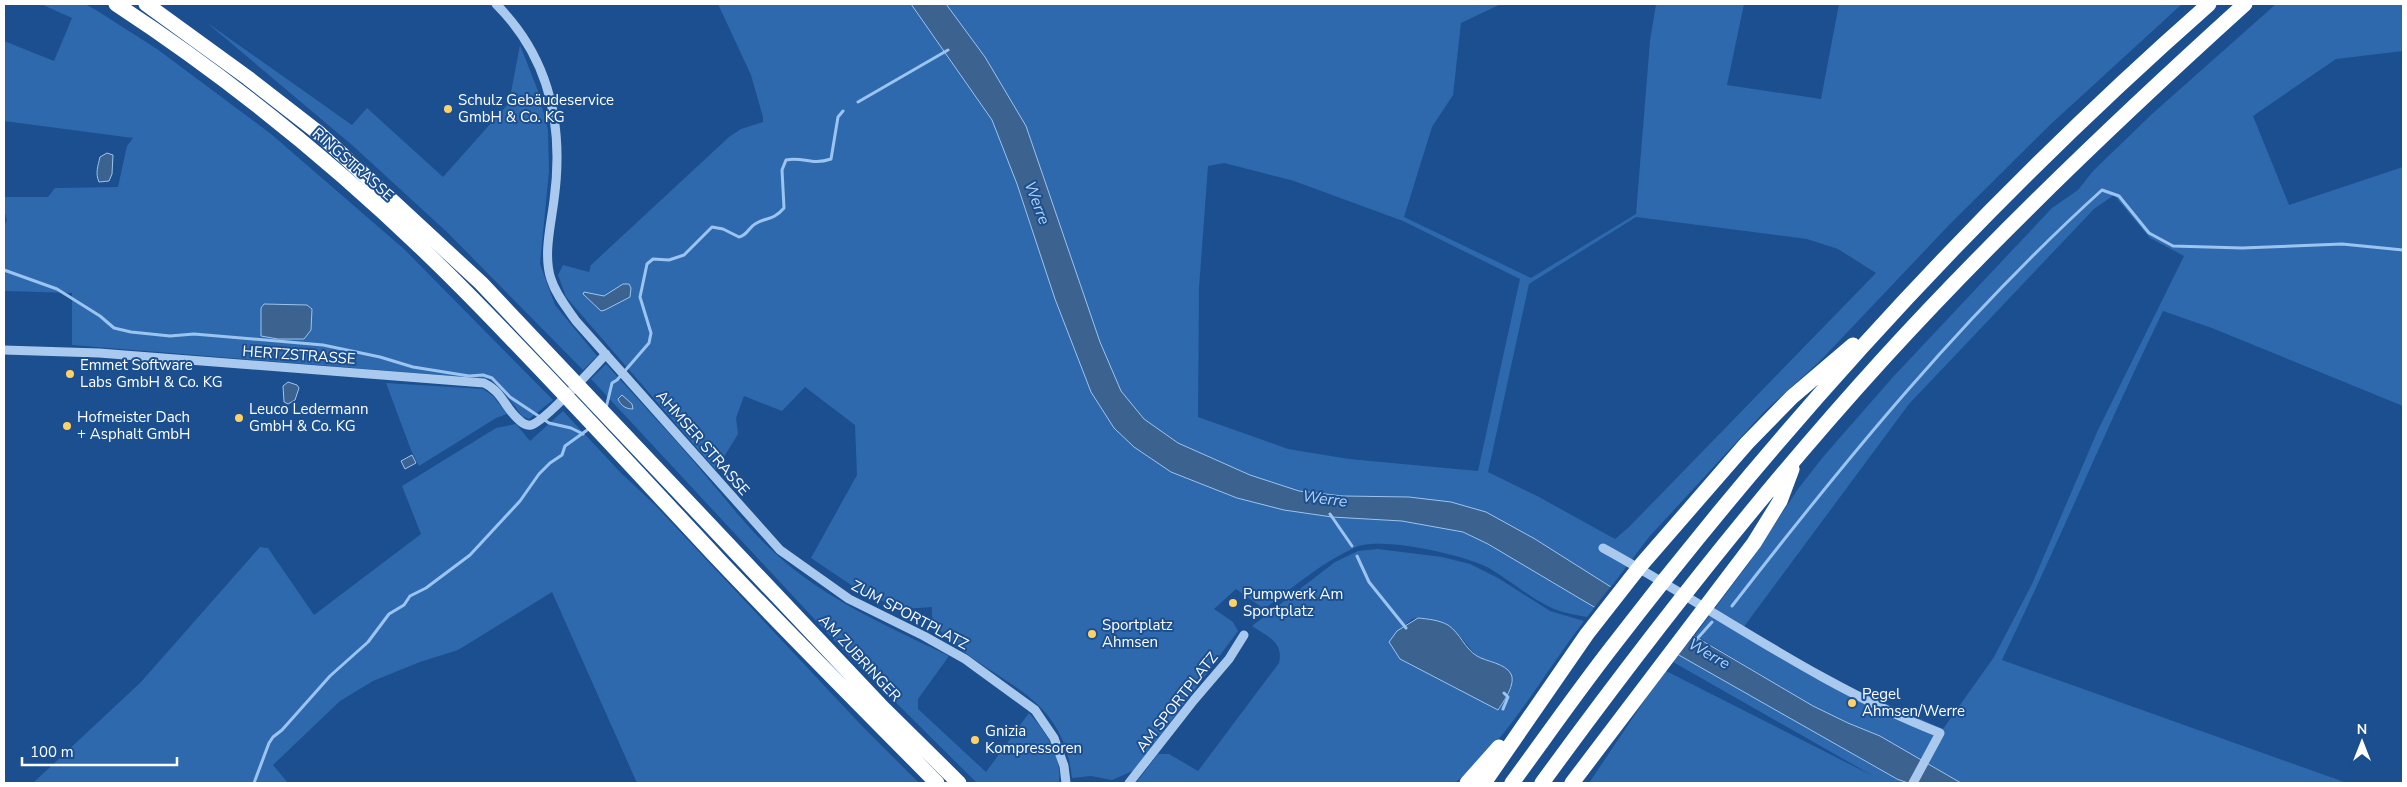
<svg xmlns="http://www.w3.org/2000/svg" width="2407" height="787" font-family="'Nunito Sans',sans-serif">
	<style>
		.green { fill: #2e69ad; fill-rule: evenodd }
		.water { fill: #3c6290; stroke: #9cc4f0 }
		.pier { fill: #1b4f8f }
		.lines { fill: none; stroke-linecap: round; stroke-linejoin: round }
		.stream { stroke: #9cc4f0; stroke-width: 3 }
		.minor { stroke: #a9c9ee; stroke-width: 9 }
		.highway { stroke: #fff; stroke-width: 15 }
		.poi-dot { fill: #ffd166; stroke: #1b4f8f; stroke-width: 2 }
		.labels { text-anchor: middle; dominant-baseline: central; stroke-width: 4; stroke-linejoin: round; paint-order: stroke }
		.poi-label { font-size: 15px; fill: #fff; stroke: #1b4f8f; text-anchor: start }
		.street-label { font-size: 15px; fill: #fff; stroke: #1b4f8f }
		.water-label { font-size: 16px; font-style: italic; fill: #b5d3f5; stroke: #1b4f8f }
	</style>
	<rect width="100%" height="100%" fill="#1b4f8f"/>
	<!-- green -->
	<path class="green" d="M 41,4 L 85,4 L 96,10 L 157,49 L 271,134 L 404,249 L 553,400 L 529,419 L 522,416 L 502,389 L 489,379 L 72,345 L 72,293 L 4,291 L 4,227 L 7,220 L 4,210 L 4,197 L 48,197 L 55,188 L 118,187 L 127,146 L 133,138 L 4,121 L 4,41 L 54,61 L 72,18 Z
		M 718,4 L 911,4 L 992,120 L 1017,184 L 1055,299 L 1091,392 L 1114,428 L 1171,472 L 1237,498 L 1284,510 L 1332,517 L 1402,521 L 1463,532 L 1488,544 L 1595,607 L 1587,617 C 1576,615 1564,613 1554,609 C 1531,599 1511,581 1489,568 C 1465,555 1381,536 1356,547 C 1322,562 1294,587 1264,609 L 1236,589 L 1214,609 L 1233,622 L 1238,631 L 1135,770 L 1112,780 L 1091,776 L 1072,778 C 1069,749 1058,723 1036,703 C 1011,679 949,650 934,622 C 931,618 932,611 932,607 L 903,609 L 863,593 L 811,558 L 857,475 L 855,425 L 805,387 L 782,411 L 744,396 L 736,418 L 738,434 L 716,470 L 566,297 L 558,275 L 563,265 L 589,272 L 591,265 L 729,137 L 741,129 L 763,122 L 763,117 L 751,75 Z
		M 946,4 L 1501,4 L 1461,23 L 1453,95 L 1432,127 L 1404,217 L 1531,278 L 1636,214 L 1650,41 L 1656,4 L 1744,4 L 1727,85 L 1821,99 L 1839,4 L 2182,4 L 2052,123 L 1950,224 L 1820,361 L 1765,411 L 1649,537 L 1611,587 L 1535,539 L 1486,512 L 1409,497 L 1343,496 L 1299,491 L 1250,475 L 1178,443 L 1144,419 L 1121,392 L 1100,342 L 1026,126 L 985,57 ZM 1224,163 L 1294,181 L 1403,221 L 1520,279 L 1478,471 L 1349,459 L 1288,449 L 1198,417 L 1199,288 L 1208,166 ZM 1636,217 L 1807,239 L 1838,249 L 1876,273 L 1629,527 L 1615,539 L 1539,497 L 1488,472 L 1529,284 Z
		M 2276,4 L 2403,4 L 2403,51 L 2336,59 L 2253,116 L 2289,205 L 2403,167 L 2403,406 L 2212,328 L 2163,311 C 2107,426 2058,544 2002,660 L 2347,783 L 1961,783 L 1880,736 L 1848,723 L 1813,706 L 1695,635 L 1751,560 L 1798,489 L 1823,457 L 1893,377 L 2052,208 L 2078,190 L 2093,171 L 2152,114 ZM 2114,195 L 2150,238 L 2184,256 L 2098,430 L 2032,584 L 1994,657 L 1943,729 L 1855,690 L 1743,628 L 1909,404 L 2094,209 Z
		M 206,22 L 352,125 L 367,108 L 443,177 L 509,103 L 520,45 L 538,91 L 548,130 L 549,171 L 540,264 L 555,305 L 597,356 L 583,370 L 448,233 L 352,145 Z
		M 606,364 C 637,399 670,433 700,469 C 725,498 748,529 776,554 C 826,600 889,627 949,656 L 918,699 L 918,709 L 986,772 L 1029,713 C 1046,732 1062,756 1059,783 L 977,783 L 846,653 L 591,379 Z
		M 386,383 L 483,389 L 493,396 L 507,414 L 496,418 L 419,466 L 411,450 Z
		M 563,411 L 621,473 L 655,505 L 863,727 L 919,783 L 637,783 L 552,592 L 458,650 L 420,662 L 373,681 L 340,701 L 273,765 L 288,783 L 33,783 L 141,682 L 260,547 L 268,548 L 314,615 L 421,534 L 402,486 L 496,428 L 516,424 L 530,441 Z
		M 1378,549 L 1442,557 L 1470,564 L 1498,578 L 1550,611 L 1584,621 C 1542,676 1509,739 1455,783 L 1136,783 L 1158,754 L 1169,754 L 1198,771 L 1279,663 C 1284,642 1267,636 1252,626 L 1335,562 L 1358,551 ZM 1418,618 C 1439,621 1451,625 1465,642 C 1470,648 1473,654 1481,658 L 1395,634 L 1412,619 Z
		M 1679,655 L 1897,779 L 1908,783 L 1589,783 L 1646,698 L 1666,671 L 1875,777 L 1673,662 Z"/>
	<!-- water -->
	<path class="water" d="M 911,4 L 946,4 L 985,57 L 1026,126 L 1100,342 L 1121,391 L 1144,419 L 1178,443 L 1250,475 L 1299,491 L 1343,496 L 1409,497 L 1451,502 L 1486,512 L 1535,539 L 1611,587 L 1813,706 L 1848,723 L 1880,736 L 1961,783 L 1908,783 L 1897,779 L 1589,604 L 1488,544 L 1463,532 L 1402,521 L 1332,517 L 1284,510 L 1237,498 L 1171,472 L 1134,447 L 1114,428 L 1091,392 L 1055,299 L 1017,184 L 992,120 Z
		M 107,153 L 113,155 L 112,174 L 109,181 L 99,182 C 95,173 98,166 100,157 Z
		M 623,284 L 629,284 L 631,288 L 630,297 L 605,310 L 601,311 L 583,294 L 584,292 L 604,296 Z
		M 264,304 L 307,305 L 312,309 L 311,330 L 304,339 L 278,339 L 261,336 L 261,308 Z
		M 288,382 L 297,385 L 299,388 L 295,400 L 288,404 L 284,402 L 283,386 Z
		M 622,395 L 632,404 L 633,409 C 626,409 621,406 618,399 Z
		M 412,455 L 416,463 L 405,469 L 401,461 Z
		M 1418,618 C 1428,619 1439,620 1448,625 C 1460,633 1465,649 1477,656 C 1487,662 1505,663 1511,674 C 1516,684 1504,701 1498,710 L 1400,659 L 1389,642 L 1397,631 Z"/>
	<!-- pier -->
	<path class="pier" d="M 1612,585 L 1696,633 L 1677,657 L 1593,609 Z"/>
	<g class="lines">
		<!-- stream -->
		<path class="stream" d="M 858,102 L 948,50
			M 4,270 L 57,289 L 100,316 L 114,328 L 131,332 L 170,336 L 194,334 L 323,345 L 380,357 L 413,367 L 469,376 L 483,375 L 492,378 L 510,397 L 549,423 L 571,428 L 583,434
			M 606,408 L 612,383 L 617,380 L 649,343 L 651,333 L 640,297 L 647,264 L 653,259 L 669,260 L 684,255 L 712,227 L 723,229 L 739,237 C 748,235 748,228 755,224 C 766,217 773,221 784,208 L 782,170 L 786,160 C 803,156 811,166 831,159 L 838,117 L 843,111
			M 1330,514 L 1352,546
			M 1357,556 L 1369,582 L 1406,628
			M 1732,606 C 1846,459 1964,315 2102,190 L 2119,196 L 2149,233 L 2173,246 L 2242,248 L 2342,244 L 2403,250
			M 1696,640 L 1712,622
			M 1503,709 L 1508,697 L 1504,693
			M 254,783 L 269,743 L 273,737 L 282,730 L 330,676 L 368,642 L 389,614 L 404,605 L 410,596 L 426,588 L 470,555 L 520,501 L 539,474 L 550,463 L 562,455 L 565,446 L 590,428"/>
		<!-- minor -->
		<path class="minor" d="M 496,4 C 550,58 564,127 554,200 C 551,225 543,255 551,279 C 556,295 567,308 576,321 L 780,550 L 849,599 L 924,636 L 965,659 L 1035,710 L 1054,738 L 1064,766 L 1066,783
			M 4,350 L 99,353 L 484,383 C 502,391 505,408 518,419 C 521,422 526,426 531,425 C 543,423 594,367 606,354
			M 1603,548 C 1716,610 1819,686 1940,733 L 1913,783
			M 1129,783 L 1194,700 L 1229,659 L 1244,635"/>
		<!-- highway -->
		<path class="highway" d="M 116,4 C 241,86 358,183 463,289 C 550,377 634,469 718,559 C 790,635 864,709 937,783
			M 146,4 L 248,78 L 320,134 L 481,283 L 880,705 L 959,783
			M 1467,783 L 1499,747
			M 1484,783 L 1587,634 L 1641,565 L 1747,443 L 1792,397 L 1853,345
			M 1512,783 C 1545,738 1577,692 1612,647 C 1790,415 1989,198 2209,4
			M 1542,783 C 1649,636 1761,493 1883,359 C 1997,234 2120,117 2245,4
			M 1572,783 L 1754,543 L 1780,501 L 1792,469"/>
	</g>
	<!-- markers -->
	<g class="poi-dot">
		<circle cx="448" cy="109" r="5"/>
		<circle cx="70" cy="374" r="5"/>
		<circle cx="239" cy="418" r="5"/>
		<circle cx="67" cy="426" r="5"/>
		<circle cx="1233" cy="603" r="5"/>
		<circle cx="1092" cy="634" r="5"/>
		<circle cx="1852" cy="703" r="5"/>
		<circle cx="975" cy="740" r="5"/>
	</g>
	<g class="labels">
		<!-- poi labels -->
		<g class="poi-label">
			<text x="458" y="100">Schulz Gebäudeservice<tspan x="458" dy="17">GmbH &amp; Co. KG</tspan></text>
			<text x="80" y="365">Emmet Software<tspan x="80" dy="17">Labs GmbH &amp; Co. KG</tspan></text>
			<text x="249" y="409">Leuco Ledermann<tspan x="249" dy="17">GmbH &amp; Co. KG</tspan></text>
			<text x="77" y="417">Hofmeister Dach<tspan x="77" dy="17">+ Asphalt GmbH</tspan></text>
			<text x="1243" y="594">Pumpwerk Am<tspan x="1243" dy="17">Sportplatz</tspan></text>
			<text x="1102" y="625">Sportplatz<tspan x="1102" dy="17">Ahmsen</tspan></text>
			<text x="1862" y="694">Pegel<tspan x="1862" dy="17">Ahmsen/Werre</tspan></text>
			<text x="985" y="731">Gnizia<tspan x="985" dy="17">Kompressoren</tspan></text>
		</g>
		<!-- street labels -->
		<g class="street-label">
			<text transform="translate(353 164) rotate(41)">RINGSTRASSE</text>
			<text transform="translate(299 355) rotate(4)">HERTZSTRASSE</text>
			<text transform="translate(703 443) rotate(49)">AHMSER STRASSE</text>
			<text transform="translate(910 615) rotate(28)">ZUM SPORTPLATZ</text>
			<text transform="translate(860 658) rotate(47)">AM ZUBRINGER</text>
			<text transform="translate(1177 702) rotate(-52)">AM SPORTPLATZ</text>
		</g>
		<!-- water labels -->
		<g class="water-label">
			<text transform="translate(1037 203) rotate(69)">Werre</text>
			<text transform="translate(1325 499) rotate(7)">Werre</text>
			<text transform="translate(1709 654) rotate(30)">Werre</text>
		</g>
	</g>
	<!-- border -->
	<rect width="2407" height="787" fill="none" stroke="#ffffff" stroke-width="10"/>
	<!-- north arrow -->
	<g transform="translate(2362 742)" stroke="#1b4f8f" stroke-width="4" paint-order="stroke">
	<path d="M0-4L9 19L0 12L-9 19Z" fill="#ffffff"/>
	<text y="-8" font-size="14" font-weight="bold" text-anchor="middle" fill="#ffffff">N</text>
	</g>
	<!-- scale -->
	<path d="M22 757v8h155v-8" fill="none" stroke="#ffffff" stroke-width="2.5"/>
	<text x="30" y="757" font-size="15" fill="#ffffff" stroke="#1b4f8f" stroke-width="4" paint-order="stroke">100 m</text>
</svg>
